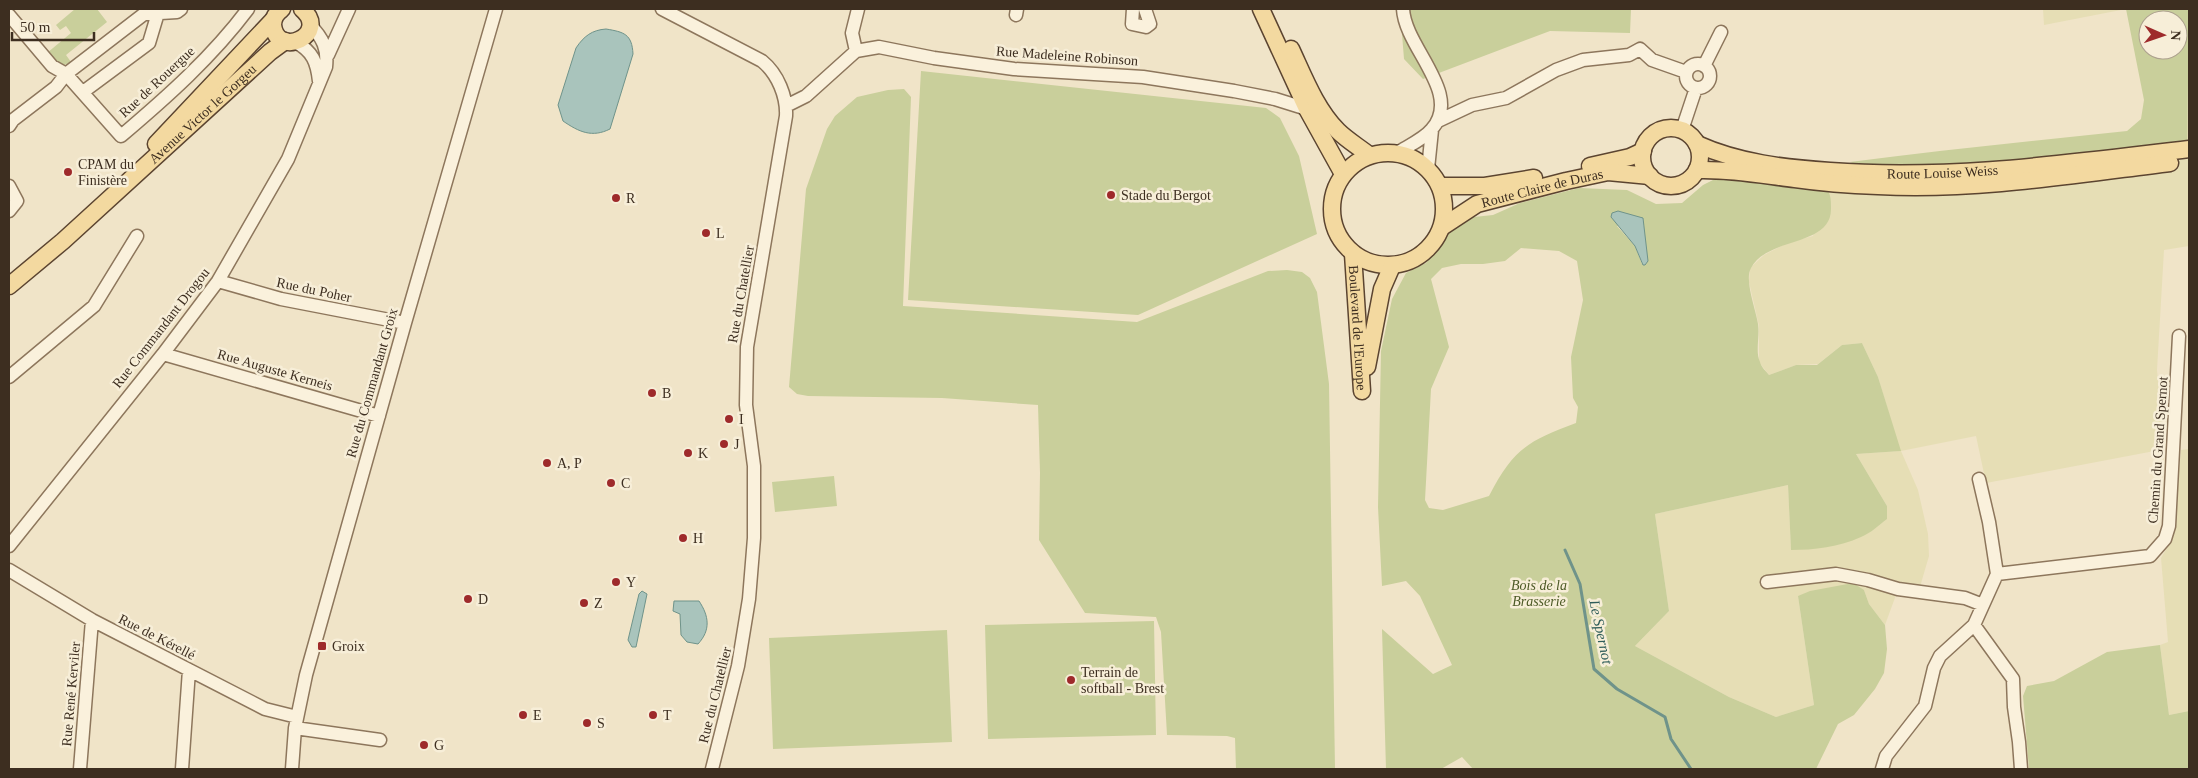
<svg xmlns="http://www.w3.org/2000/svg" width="2198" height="778" font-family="'Times New Roman',serif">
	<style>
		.farmland { fill: #e6deb5 }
		.green { fill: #c9cf9b; fill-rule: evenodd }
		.water { fill: #a9c4bc; stroke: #6f938a }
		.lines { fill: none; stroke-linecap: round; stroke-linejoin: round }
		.stream { stroke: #6f938a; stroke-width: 3 }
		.minor-casing { stroke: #8d765c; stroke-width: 15 }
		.major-casing { stroke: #5b4430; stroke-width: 19 }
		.minor { stroke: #faf1dc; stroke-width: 12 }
		.major { stroke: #f3d9a0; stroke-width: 16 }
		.poi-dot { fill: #9e2a2b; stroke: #f7eed8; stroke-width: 2 }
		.labels { text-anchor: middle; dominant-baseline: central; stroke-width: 5; stroke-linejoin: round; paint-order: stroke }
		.street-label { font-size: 14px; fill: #3d2e20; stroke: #f7eed8 }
		.poi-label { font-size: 14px; fill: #3d2e20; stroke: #f7eed8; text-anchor: start }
		.park-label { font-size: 14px; font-style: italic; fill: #4d5a26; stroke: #f7eed8 }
		.water-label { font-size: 15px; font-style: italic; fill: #2f5d5a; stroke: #f7eed8 }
	</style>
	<rect width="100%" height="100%" fill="#f0e4c8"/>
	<!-- farmland -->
	<path class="farmland" d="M 2043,9 L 2126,9 L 2044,25 Z
		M 2189,68 L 2189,246 L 2164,250 L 2157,370 L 2165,449 L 1986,483 L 1976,436 L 1901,451 L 1918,490 L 1928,534 L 1929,556 L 1917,597 L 1896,595 L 1885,625 L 1869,604 L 1864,590 L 1798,596 L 1814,705 L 1776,717 L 1729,697 L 1635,646 L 1669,611 L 1655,514 L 1788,485 L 1791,549 L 1887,506 L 1856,454 L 1900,451 L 1878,377 L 1862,343 L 1842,345 L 1818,364 L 1796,365 L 1769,375 L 1759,362 L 1759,326 L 1749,282 L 1750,268 L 1764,255 L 1787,243 L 1813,236 L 1825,187 L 2186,156 Z
		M 2189,449 L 2189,711 L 2169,715 L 2160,645 L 2168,642 L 2161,558 L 2173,538 L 2181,450 Z"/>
	<!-- green -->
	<path class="green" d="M 75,9 L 97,9 L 107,22 L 66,55 L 71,62 L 62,66 L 56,63 L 47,53 L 71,33 L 66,26 L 60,30 L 56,25 Z
		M 1400,9 L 1631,9 L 1630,33 L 1550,31 L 1423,79 L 1404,59 Z
		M 2126,9 L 2189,9 L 2187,156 L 1906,181 L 1850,162 C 1942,150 2034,141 2127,131 L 2141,119 L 2144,100 ZM 2148,20 L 2178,20 L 2178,50 L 2148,50 Z
		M 921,71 L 1266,108 L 1280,118 L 1299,156 L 1317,234 L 1138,315 L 908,300 Z
		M 904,89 L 911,97 L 903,306 L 1137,322 L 1268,271 L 1287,270 L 1302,272 L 1310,278 L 1317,292 L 1329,384 L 1335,769 L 1236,769 L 1235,738 L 1227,736 L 1167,735 L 1161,632 L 1156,617 L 1085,613 L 1039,540 L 1040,473 L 1038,405 L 942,398 L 808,396 L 797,394 L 789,387 L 806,189 L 827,129 L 835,116 L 857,97 L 888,90 Z
		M 1715,179 L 1825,187 C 1831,194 1831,199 1831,208 C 1832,247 1768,236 1751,268 C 1744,280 1756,310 1758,324 C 1760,336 1755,352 1760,362 C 1761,367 1766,371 1769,375 L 1796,365 L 1817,365 L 1842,345 L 1862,343 L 1878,377 L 1901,451 L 1856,454 L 1887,506 L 1887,519 C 1879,525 1871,533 1861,537 C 1839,547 1814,550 1791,550 L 1788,485 L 1655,514 L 1669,611 L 1635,646 L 1729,697 L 1776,717 L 1814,705 L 1798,596 L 1810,591 L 1853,583 L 1864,590 L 1869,604 L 1885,625 L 1887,649 L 1884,673 L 1875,689 L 1854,715 L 1838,724 L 1816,769 L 1473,769 L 1462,757 L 1441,769 L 1386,769 L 1382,629 L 1433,674 L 1452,665 L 1420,596 L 1406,581 L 1382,586 L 1378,507 L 1381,351 L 1392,299 L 1406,273 L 1426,263 L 1455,223 L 1474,217 L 1493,215 L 1520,203 L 1579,188 L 1627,190 L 1656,204 L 1682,203 L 1703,185 ZM 1644,225 L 1642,264 L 1635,246 L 1617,226 ZM 1521,248 L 1559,251 L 1577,261 L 1583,300 L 1571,357 L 1573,398 L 1578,407 L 1576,423 C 1528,441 1513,449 1489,496 L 1443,510 L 1429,508 L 1425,500 L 1431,389 L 1449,347 L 1431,279 L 1442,268 L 1461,264 L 1483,264 L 1505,261 Z
		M 834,476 L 837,506 L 775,512 L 772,482 Z
		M 1154,621 L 1156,735 L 988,739 L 985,625 Z
		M 947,630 L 952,742 L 773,749 L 769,638 Z
		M 2160,645 L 2169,715 L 2189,711 L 2189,769 L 2029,769 L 2023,696 L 2027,686 L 2054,681 L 2107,652 Z"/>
	<!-- water -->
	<path class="water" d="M 606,29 C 624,32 632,34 633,54 L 610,129 C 592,138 579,132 563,121 L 558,105 L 576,48 C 584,36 592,30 606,29 Z
		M 1618,211 L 1643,218 L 1648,261 L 1645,265 L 1643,265 L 1635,246 L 1611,217 L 1612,213 Z
		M 642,591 L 647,594 L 636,647 L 632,647 L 628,640 L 639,594 Z
		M 674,601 L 699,601 C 709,616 711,630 698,644 L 687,642 L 681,635 L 680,614 L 673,611 Z"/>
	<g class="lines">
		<!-- stream -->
		<path class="stream" d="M 1565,550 L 1580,584 L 1594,669 L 1617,689 L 1665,717 L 1671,739 L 1691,769"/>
		<!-- minor casing -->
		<g class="minor-casing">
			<path id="minor" d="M 662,9 L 762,61 C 778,74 787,97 786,116 L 747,347 L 746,405 L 754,466 L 754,538 L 749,599 L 738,666 L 712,769
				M 1133,9 L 1132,24 L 1146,27 L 1150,24 L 1145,9
				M 9,15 L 52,66 L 66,74 L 121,136 C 167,97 212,57 248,9
				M 1016,15 L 1017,9
				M 295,42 C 313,51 317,63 319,81
				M 856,51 L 879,47 L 934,58 L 1014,69 L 1143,77 L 1234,91 L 1275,99 L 1307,109
				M 328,55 L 349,9
				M1686 76a12 12 0 1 1 24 0a12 12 0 1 1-24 0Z
				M 1704,66 L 1721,32
				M 83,92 L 149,43 L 158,13
				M 786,106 L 806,96 L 856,51 L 852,33 L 858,9
				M 1438,121 L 1472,105 L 1506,98 L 1556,70 L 1583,60 L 1629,55 L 1640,49 L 1652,60 L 1686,72
				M 9,126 L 13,120 L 56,87 L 66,74 L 144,14 L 177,12 L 181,9
				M 1682,130 L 1696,88
				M 1397,153 C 1408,146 1424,139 1432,129 C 1463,93 1405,48 1403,9
				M 1428,169 L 1432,130
				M 9,186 L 17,201 L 9,211
				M 218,281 L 281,299 L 405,323
				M 163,354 L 379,416
				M 9,377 L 94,306 L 137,236
				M 1979,479 L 1989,522 L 1997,574
				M 9,546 L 163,354 L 218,281 L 288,159 L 326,67 C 328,49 323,38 310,25
				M 9,570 L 92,620 L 265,709 L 297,717
				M 1767,582 L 1836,574 L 1868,580 L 1898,589 L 1965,598 L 1983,605
				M 295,728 L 380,740
				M 80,769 L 92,620
				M 182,769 L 189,670
				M 292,769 L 295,728 L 306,675 L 405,323 L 496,9
				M 1882,769 L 1886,756 L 1925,706 L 1934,668 L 1940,656 L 1974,625
				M 2021,769 L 2019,742 L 2014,707 L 2013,679 L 1974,625 L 1997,574 L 2150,556 L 2165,539 L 2169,526 L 2179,336"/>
		</g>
		<!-- major casing -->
		<g class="major-casing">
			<g id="major">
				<path d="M 282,9 C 276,13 273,18 273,25 C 277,60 331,34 302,9"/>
				<path d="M 1261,9 L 1307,109 L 1343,174"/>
				<path d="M 1291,49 C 1304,77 1316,109 1338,131 C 1347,140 1359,147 1369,155"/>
				<circle cx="1671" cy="157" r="29"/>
				<path d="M 156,144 L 273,20"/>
				<path id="s1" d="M 1697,144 C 1739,163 1785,168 1830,171 C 1952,180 2069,163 2189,149"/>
				<circle cx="1388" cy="209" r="56"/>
				<path d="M 1590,166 L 1630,157 L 1643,151"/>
				<path d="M 1697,170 C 1730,169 1762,175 1795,179 C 1823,183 1851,185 1878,186 C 1976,191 2073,175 2170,163"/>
				<path d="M 1440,186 L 1485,186 L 1534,178"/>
				<path id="s2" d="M 1442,227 L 1477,204 L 1566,181 L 1608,172 L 1650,176"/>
				<path id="s3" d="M 1353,254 L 1362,391"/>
				<path id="s4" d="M 9,286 L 63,241 L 270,52 L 285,41"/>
				<path d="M 1367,367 L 1382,289 L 1392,266"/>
			</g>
		</g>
		<!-- minor -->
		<use href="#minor" class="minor"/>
		<!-- major -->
		<use href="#major" class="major"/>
	</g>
	<!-- markers -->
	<g class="poi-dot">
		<circle cx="68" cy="172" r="5"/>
		<circle cx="1111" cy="195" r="5"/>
		<circle cx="616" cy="198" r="5"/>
		<circle cx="706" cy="233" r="5"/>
		<circle cx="652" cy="393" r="5"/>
		<circle cx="729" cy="419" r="5"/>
		<circle cx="724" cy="444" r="5"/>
		<circle cx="688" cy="453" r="5"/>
		<circle cx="547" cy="463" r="5"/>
		<circle cx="611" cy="483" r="5"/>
		<circle cx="683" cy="538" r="5"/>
		<circle cx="616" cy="582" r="5"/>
		<circle cx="468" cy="599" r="5"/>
		<circle cx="584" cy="603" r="5"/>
		<rect x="317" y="641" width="10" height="10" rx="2.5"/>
		<circle cx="1071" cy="680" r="5"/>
		<circle cx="523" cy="715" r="5"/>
		<circle cx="653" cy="715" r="5"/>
		<circle cx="587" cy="723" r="5"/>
		<circle cx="424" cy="745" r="5"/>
	</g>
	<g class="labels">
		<!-- street labels -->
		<g class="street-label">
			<text transform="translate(1067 56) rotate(4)">Rue Madeleine Robinson</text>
			<text transform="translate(157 82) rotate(-43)">Rue de Rouergue</text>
			<text stroke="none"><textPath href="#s4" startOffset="259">Avenue Victor le Gorgeu</textPath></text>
			<text stroke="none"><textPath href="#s1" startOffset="249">Route Louise Weiss</textPath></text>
			<text stroke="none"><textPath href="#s2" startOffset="109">Route Claire de Duras</textPath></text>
			<text transform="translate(314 290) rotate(12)">Rue du Poher</text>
			<text transform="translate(741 294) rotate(-80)">Rue du Chatellier</text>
			<text stroke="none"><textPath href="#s3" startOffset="74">Boulevard de l'Europe</textPath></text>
			<text transform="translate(161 328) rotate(-52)">Rue Commandant Drogou</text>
			<text transform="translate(275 370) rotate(16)">Rue Auguste Kerneis</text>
			<text transform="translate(372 383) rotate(-74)">Rue du Commandant Groix</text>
			<text transform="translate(2158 450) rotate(-86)">Chemin du Grand Spernot</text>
			<text transform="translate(157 637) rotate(27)">Rue de Kérellé</text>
			<text transform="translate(71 694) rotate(-85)">Rue René Kerviler</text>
			<text transform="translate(715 695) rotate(-76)">Rue du Chatellier</text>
		</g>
		<!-- poi labels -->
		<g class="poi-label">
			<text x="78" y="164">CPAM du<tspan x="78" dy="16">Finistère</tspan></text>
			<text x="1121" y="195">Stade du Bergot</text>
			<text x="626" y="198">R</text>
			<text x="716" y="233">L</text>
			<text x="662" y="393">B</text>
			<text x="739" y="419">I</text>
			<text x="734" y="444">J</text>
			<text x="698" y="453">K</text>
			<text x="557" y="463">A, P</text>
			<text x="621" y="483">C</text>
			<text x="693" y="538">H</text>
			<text x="626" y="582">Y</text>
			<text x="478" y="599">D</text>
			<text x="594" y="603">Z</text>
			<text x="332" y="646">Groix</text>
			<text x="1081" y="672">Terrain de<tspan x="1081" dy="16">softball - Brest</tspan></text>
			<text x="533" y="715">E</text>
			<text x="663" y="715">T</text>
			<text x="597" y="723">S</text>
			<text x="434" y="745">G</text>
		</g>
		<!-- park labels -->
		<g class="park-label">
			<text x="1539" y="585">Bois de la<tspan x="1539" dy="16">Brasserie</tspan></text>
		</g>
		<!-- water labels -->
		<g class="water-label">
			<text transform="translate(1601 632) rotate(78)">Le Spernot</text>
		</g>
	</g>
	<!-- border -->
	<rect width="2198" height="778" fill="none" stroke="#3d2e20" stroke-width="20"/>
	<!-- north arrow -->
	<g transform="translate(2163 35) rotate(92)"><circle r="24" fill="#f7eed8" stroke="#ada18e"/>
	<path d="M0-4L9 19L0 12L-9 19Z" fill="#9e2a2b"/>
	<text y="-8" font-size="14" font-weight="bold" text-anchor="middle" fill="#3d2e20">N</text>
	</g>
	<!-- scale -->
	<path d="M12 32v8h82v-8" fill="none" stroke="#3d2e20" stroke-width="2.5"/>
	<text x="20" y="32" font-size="15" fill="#3d2e20" stroke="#f7eed8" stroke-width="4" paint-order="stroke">50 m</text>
</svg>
